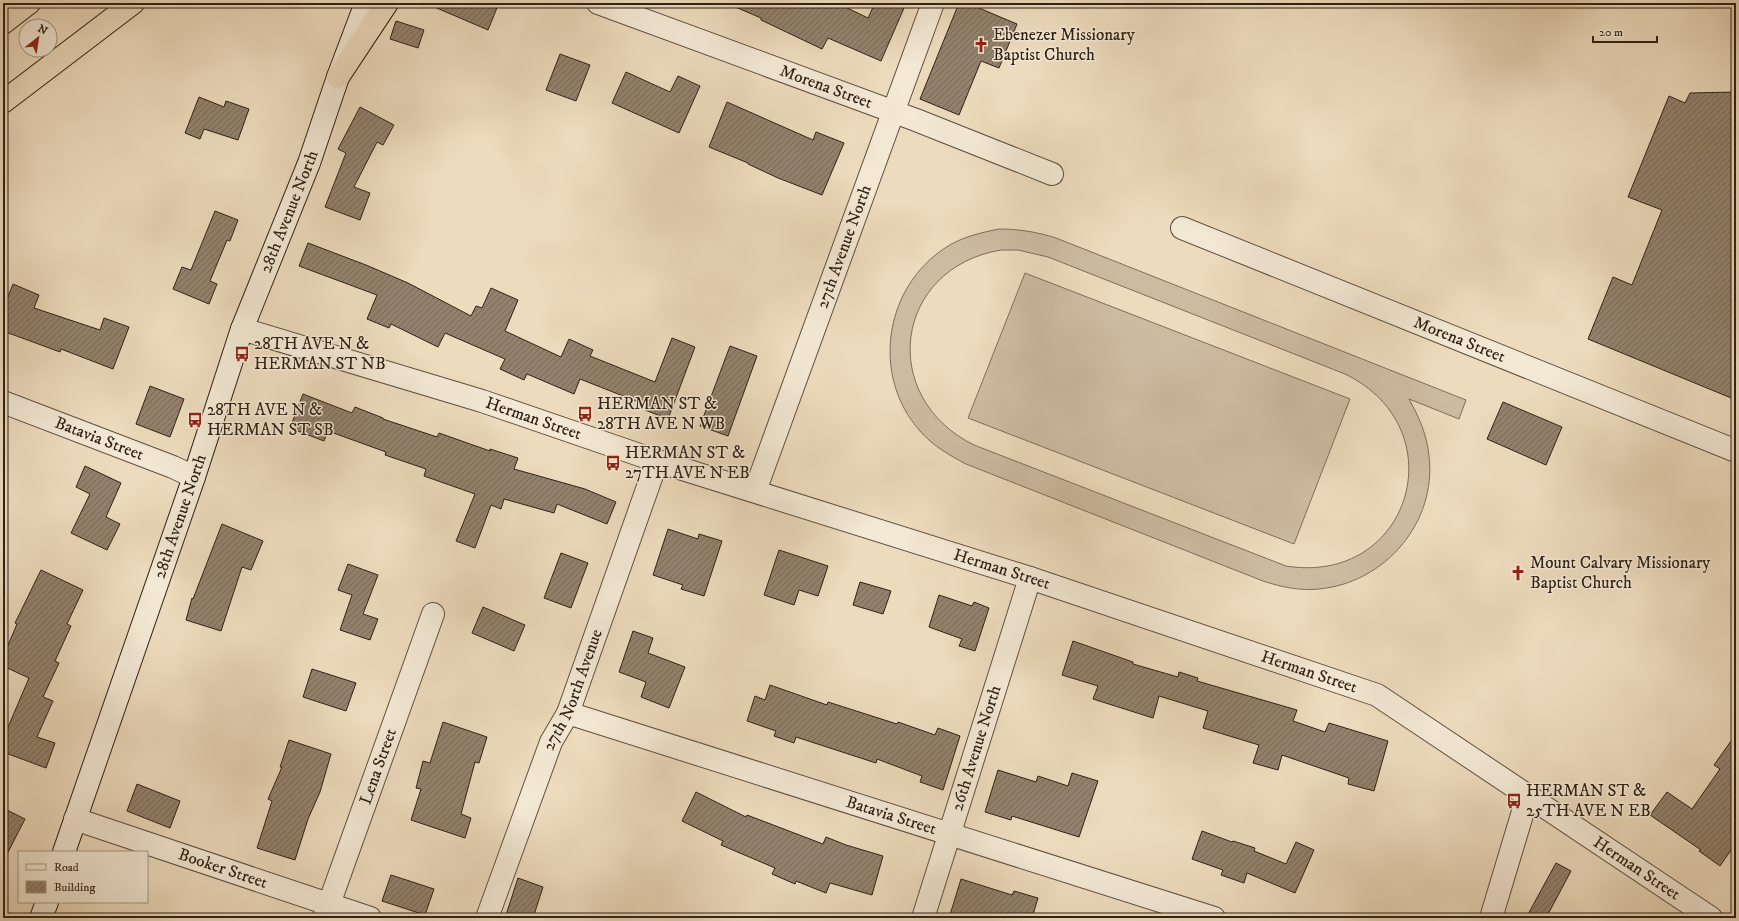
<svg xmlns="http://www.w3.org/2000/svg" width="1739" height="921" font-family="'IM FELL DW Pica',serif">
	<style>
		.pitch { fill: #cdbba1; stroke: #7e6e5c; fill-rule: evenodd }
		.building { fill: url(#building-hatch); stroke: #2f2116 }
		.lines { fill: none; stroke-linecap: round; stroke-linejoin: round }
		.street-casing { stroke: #5e5040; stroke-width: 24 }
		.secondary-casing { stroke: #2f2116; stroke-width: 24 }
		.highway-casing { stroke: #2f2116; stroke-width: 24 }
		.street { stroke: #f3e8d4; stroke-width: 22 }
		.secondary { stroke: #f3e8d4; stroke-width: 22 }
		.highway { stroke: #eddbbd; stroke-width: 22 }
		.labels { text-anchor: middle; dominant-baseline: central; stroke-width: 3; stroke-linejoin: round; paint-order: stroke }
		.poi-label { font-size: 17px; fill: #2f2116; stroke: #f3e8d4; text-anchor: start }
		.street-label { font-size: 17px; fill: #2f2116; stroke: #f3e8d4 }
	</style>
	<defs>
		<pattern id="building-hatch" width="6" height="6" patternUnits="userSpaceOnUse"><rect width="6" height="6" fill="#92826d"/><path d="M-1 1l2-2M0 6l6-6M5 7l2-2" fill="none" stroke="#786a59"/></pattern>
	</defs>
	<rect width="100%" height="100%" fill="#eddbbd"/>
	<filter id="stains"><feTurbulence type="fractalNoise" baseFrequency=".005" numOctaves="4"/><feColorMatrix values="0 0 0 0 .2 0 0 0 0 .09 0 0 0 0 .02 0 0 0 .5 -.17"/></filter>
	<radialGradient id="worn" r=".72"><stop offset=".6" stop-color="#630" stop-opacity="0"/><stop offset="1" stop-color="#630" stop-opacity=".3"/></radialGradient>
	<!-- pitch -->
	<path class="pitch" d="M 999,229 C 1019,229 1037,232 1056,238 L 1466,400 L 1459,419 L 1409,399 C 1419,417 1427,435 1429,456 C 1437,522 1385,583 1319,589 C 1300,591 1281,587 1263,581 L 966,464 C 949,455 933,446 920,431 C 871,376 884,288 945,248 C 961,237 980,233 999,229 ZM 1001,250 L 1018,250 L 1048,257 L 1345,374 C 1458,429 1410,586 1286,566 L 974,445 C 877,397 894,268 1001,250 Z
		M 1025,273 L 1350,399 L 1294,544 L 968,418 Z"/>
	<!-- building -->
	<path class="building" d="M 425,3 L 499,3 L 488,30 Z
		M 726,3 L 837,3 L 868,18 L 875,3 L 891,3 L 904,8 L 881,61 L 828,38 L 822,49 L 761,20 L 761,18 Z
		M 959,3 L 967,3 L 1017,24 L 999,68 L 981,61 L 959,115 L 920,99 Z
		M 396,21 L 424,30 L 418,48 L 390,39 Z
		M 560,54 L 590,65 L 576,101 L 546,90 Z
		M 626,72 L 670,92 L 678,76 L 700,86 L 679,133 L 612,103 Z
		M 1736,92 L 1736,400 L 1588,339 L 1613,277 L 1632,285 L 1662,210 L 1628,197 L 1669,96 L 1685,103 L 1690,93 Z
		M 199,97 L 224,107 L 226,101 L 249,109 L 238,140 L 204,129 L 200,139 L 185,133 Z
		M 727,102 L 813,140 L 816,132 L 844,143 L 822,195 L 778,178 L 748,164 L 748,163 L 709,147 Z
		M 360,107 L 394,125 L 383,145 L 377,142 L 354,187 L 370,193 L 360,220 L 325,207 L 346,153 L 338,149 Z
		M 215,211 L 238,220 L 230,241 L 227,240 L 210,281 L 217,284 L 209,304 L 173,289 L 182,267 L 191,270 Z
		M 308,243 L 366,265 L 408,283 L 471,316 L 476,306 L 482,308 L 491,288 L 518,300 L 505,331 L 561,357 L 569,339 L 593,350 L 590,356 L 655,382 L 672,338 L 695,347 L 668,419 L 645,410 L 646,405 L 580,379 L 574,394 L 527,374 L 524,380 L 500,369 L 505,359 L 445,333 L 438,347 L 391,324 L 389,328 L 367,319 L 377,295 L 299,266 Z
		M 13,284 L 39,295 L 34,308 L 100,330 L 104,318 L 129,327 L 113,369 L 61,349 L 60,352 L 3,331 L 3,309 Z
		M 730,346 L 757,356 L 728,436 L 700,426 Z
		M 150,386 L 184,399 L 170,437 L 136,424 Z
		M 303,394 L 352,413 L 355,407 L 383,418 L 383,419 L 437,437 L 439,433 L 490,451 L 490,449 L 518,458 L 514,469 L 585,489 L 616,502 L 607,524 L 557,504 L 554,513 L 504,499 L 501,509 L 491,505 L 475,548 L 456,541 L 475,494 L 424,476 L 426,469 L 385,455 L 386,452 L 328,431 L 324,441 L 290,428 Z
		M 1503,402 L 1562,427 L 1546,465 L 1487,439 Z
		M 85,466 L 121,483 L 106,517 L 120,524 L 107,550 L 71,533 L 90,494 L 76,487 Z
		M 222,524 L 263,541 L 251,570 L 242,567 L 221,631 L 186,620 L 192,598 L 193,599 Z
		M 668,529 L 698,539 L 699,534 L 722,541 L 704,596 L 681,589 L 683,585 L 653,575 Z
		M 779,550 L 828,566 L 818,596 L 799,590 L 794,605 L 764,595 Z
		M 561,553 L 588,563 L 571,608 L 544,598 Z
		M 348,564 L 378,575 L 363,614 L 378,619 L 370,640 L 340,630 L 352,595 L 338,590 Z
		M 41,570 L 83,590 L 67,624 L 71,626 L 55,661 L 59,663 L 43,697 L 53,701 L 37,737 L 55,743 L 46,768 L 3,752 L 3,739 L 29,678 L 3,666 L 3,657 L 17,624 L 15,623 Z
		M 860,582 L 891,591 L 883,614 L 853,605 Z
		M 939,595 L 972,606 L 974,602 L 989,608 L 975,651 L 959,646 L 962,639 L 929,627 Z
		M 483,607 L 525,625 L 514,651 L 472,633 Z
		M 633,631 L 653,638 L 648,653 L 685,667 L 669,708 L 641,697 L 646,682 L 619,672 Z
		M 1073,641 L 1133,662 L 1133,664 L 1178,677 L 1179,672 L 1198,678 L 1197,681 L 1297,710 L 1293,721 L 1325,732 L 1329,723 L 1388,741 L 1374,791 L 1348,784 L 1349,778 L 1282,755 L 1278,770 L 1253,763 L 1259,745 L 1203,728 L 1208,711 L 1159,696 L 1153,718 L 1093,699 L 1098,686 L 1062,675 Z
		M 312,669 L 356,683 L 346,711 L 303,697 Z
		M 770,685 L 827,705 L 828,702 L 897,724 L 898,722 L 935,735 L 938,728 L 960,736 L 943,790 L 920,782 L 922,776 L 877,759 L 876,763 L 796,737 L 794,743 L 774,736 L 776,731 L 747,721 L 755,696 L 765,700 Z
		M 443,722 L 487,737 L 479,763 L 475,762 L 461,814 L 471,818 L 465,838 L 411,820 L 421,789 L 416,788 L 423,761 L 430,763 Z
		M 1736,734 L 1736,843 L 1720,866 L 1699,851 L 1701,850 L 1650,815 L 1667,792 L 1692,809 L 1720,769 L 1714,765 Z
		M 289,740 L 331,754 L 320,792 L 308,819 L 295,860 L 257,848 L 272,801 L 268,799 L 282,767 L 280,767 Z
		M 998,770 L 1036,782 L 1038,776 L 1068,786 L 1072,773 L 1098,781 L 1079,837 L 1012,816 L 1011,820 L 985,812 Z
		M 137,784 L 180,801 L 170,828 L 127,811 Z
		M 696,792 L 746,817 L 747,815 L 823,844 L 826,837 L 846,845 L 883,856 L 872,895 L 830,883 L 826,893 L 796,881 L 795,884 L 772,874 L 775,868 L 721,845 L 723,841 L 682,821 Z
		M 3,808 L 25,819 L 3,862 Z
		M 1202,831 L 1232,842 L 1233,841 L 1255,848 L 1254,851 L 1286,864 L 1296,842 L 1314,850 L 1295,893 L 1247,873 L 1244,883 L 1221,875 L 1223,870 L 1192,859 Z
		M 1556,863 L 1571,871 L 1546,918 L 1526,918 Z
		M 391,875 L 434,889 L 425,915 L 382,901 Z
		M 518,878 L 543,887 L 533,918 L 505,918 Z
		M 961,879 L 1012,895 L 1014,891 L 1038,898 L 1032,918 L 949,918 Z"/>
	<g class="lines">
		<!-- street casing -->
		<g class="street-casing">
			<g id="street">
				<path id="s1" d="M 598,3 L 916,120 L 1052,174"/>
				<path id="s2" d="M 1182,228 L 1736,451"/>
				<path id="s3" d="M 242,329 L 482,401 L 657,461 L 1030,578 L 1377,695 L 1711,918"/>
				<path id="s4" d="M 3,402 L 173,467 L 194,477"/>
				<path id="s5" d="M 755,491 L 933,3"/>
				<path id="s6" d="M 568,713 L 1214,918"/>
				<path id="s7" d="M 75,819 L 370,918"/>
				<path id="s8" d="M 324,918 L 433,614"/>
				<path id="s9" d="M 487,918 L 551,742 L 568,713 L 657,461"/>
				<path id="s10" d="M 923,918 L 1030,578"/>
				<path d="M 1491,918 L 1528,795"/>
			</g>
		</g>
		<!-- secondary casing -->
		<g class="secondary-casing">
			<g id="secondary">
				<path id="s11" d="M 64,852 L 194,477 L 242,329 L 309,163 L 338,77 L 366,3"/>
				<path d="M 41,918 L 47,902"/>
			</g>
		</g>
		<!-- highway casing -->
		<g class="highway-casing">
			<path id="highway" d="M 3,23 L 29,3
				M 338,77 L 387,3
				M 3,102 L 133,3"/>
		</g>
		<!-- street -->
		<use href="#street" class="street"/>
		<!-- secondary -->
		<use href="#secondary" class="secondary"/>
		<!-- highway -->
		<use href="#highway" class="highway"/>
	</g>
	<!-- icons -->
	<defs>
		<g id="church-bare" transform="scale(1.2)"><path d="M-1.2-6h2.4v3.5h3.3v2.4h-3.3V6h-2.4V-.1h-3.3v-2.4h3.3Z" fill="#8f2418" stroke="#f3e8d4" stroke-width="2.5" paint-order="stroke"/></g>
		<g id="bus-bare" transform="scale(1.2)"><path d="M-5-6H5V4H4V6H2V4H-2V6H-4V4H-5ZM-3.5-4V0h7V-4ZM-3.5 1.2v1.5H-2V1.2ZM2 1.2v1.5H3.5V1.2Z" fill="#8f2418" stroke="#f3e8d4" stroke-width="2.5" paint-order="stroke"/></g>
	</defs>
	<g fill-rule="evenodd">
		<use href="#church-bare" x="981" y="45"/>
		<use href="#bus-bare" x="242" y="354"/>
		<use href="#bus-bare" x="585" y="414"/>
		<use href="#bus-bare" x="195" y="420"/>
		<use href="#bus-bare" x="613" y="463"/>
		<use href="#church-bare" x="1518" y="573"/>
		<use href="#bus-bare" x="1514" y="801"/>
	</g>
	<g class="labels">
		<!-- poi labels -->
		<g class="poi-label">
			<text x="993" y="35">Ebenezer Missionary<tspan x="993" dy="20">Baptist Church</tspan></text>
			<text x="254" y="344">28TH AVE N &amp;<tspan x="254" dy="20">HERMAN ST NB</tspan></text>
			<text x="597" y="404">HERMAN ST &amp;<tspan x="597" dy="20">28TH AVE N WB</tspan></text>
			<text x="207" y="410">28TH AVE N &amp;<tspan x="207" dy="20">HERMAN ST SB</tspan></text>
			<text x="625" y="453">HERMAN ST &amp;<tspan x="625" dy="20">27TH AVE N EB</tspan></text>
			<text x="1530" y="563">Mount Calvary Missionary<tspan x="1530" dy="20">Baptist Church</tspan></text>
			<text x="1526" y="791">HERMAN ST &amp;<tspan x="1526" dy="20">25TH AVE N EB</tspan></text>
		</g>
		<!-- street labels -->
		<g class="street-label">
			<text stroke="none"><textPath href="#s1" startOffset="243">Morena Street</textPath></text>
			<text stroke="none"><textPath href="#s11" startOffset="679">28th Avenue North</textPath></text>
			<text stroke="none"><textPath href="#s5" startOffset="260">27th Avenue North</textPath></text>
			<text stroke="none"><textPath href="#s2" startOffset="299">Morena Street</textPath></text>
			<text stroke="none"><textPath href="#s3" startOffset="305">Herman Street</textPath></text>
			<text stroke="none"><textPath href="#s4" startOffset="103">Batavia Street</textPath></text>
			<text stroke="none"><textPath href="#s11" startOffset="355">28th Avenue North</textPath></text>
			<text stroke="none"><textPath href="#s3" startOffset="797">Herman Street</textPath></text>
			<text stroke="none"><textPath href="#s3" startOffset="1121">Herman Street</textPath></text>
			<text stroke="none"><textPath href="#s9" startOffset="244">27th North Avenue</textPath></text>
			<text stroke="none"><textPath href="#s10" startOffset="178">26th Avenue North</textPath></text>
			<text stroke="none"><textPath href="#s8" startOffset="161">Lena Street</textPath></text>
			<text stroke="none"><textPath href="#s6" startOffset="339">Batavia Street</textPath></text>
			<text stroke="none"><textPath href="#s7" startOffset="156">Booker Street</textPath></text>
			<text stroke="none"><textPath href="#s3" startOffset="1505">Herman Street</textPath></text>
		</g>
	</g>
	<!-- margin -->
	<rect width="1739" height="921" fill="none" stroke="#eddbbd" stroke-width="16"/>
	<rect x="4" y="4" width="1731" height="913" fill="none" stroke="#2f2116" stroke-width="2"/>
	<rect x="8" y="8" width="1723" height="905" fill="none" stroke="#2f2116"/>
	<!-- legend -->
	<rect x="18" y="851" width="130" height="52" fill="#f3e8d4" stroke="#a59888"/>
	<rect x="26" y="864" width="20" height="6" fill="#f3e8d4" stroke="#a59888"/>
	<text x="54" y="871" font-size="12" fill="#2f2116">Road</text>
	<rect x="26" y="881" width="20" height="12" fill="url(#building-hatch)" stroke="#a59888"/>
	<text x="54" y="891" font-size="12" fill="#2f2116">Building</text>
	<!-- north arrow -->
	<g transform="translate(38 38) rotate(30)"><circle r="19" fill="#f3e8d4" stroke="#a59888"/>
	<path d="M0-3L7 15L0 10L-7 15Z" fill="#8f2418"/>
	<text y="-6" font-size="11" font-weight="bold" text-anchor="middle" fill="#2f2116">N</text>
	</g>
	<!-- scale -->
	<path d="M1593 36v6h64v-6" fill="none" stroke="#2f2116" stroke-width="2"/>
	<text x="1599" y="36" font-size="12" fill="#2f2116" stroke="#f3e8d4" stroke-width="3" paint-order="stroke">20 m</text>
	<rect width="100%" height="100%" filter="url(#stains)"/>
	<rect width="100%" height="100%" fill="url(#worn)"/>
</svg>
